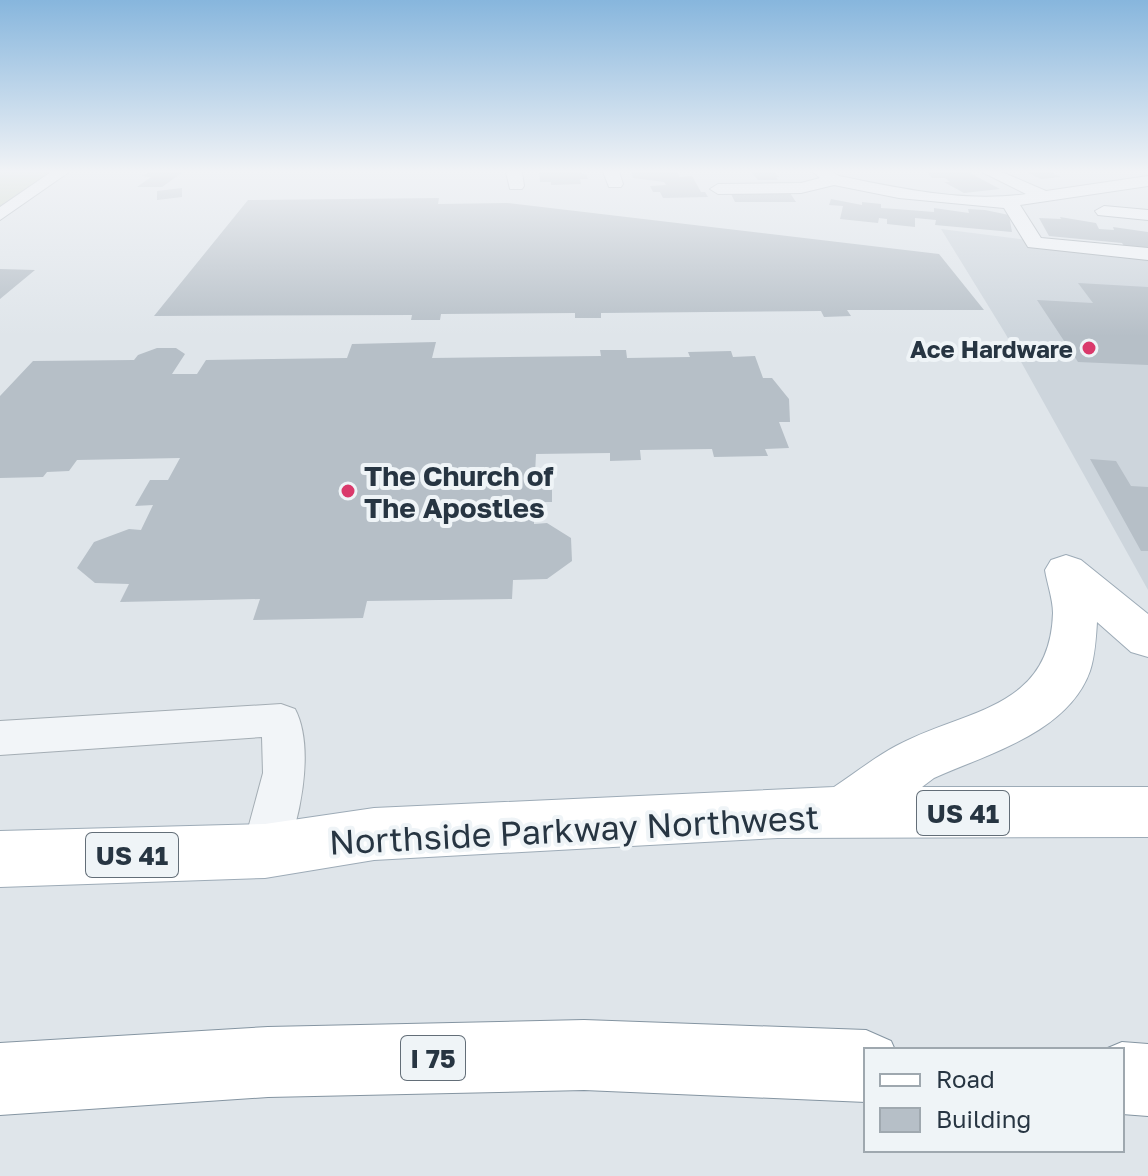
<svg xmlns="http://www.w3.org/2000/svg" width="1148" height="1176" font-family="'Golos Text',sans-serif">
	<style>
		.built { fill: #cdd5dc }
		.green { fill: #c8d4c0 }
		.building { fill: #b6bfc7 }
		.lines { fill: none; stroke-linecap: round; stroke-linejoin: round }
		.minor-casing { stroke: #a4adb4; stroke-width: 2 }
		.primary-casing { stroke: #9dabb7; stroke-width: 2 }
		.motorway-casing { stroke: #8595a2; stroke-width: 2 }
		.minor { fill: #f2f5f8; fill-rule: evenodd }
		.primary { fill: #fff; fill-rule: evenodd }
		.motorway { fill: #fff; fill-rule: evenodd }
		.poi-dot { fill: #da396b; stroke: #eff4f7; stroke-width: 3 }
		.labels { text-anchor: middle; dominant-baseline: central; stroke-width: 8; stroke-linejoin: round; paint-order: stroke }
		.far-poi-label { font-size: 24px; font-weight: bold; fill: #273542; stroke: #eff4f7; text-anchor: end }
		.shield { fill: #eff4f7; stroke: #636e78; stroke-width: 2 }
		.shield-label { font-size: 26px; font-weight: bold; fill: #273542 }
		.poi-label { font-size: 28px; font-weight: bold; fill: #273542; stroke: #eff4f7; text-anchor: start }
		.near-street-label { font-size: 34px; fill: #273542; stroke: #eff4f7 }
	</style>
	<rect width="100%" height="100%" fill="#dfe5ea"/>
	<!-- built -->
	<path class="built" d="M 941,229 L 1148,255 L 1148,590 L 1005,333 Z"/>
	<!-- green -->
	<path class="green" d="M 0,172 L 67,172 L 0,216 Z"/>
	<!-- building -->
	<path class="building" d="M 149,172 L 183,172 L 162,187 L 137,187 L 151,177 L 142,176 Z
		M 539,172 L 576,172 L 586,174 L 588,179 L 580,179 L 581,184 L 551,185 L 551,182 L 540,182 Z
		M 631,172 L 677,172 L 679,177 L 692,176 L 701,192 L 705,192 L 708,197 L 663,198 L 660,192 L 653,192 L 650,186 L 666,185 L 664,182 L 633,178 Z
		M 751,172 L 775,172 L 779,177 L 776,177 L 778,180 L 758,180 Z
		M 927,172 L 968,172 L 1000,189 L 964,193 L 944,182 L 950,182 L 945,178 L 932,178 Z
		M 1026,172 L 1050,172 L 1061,177 L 1041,179 Z
		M 182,188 L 182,197 L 157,200 L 157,191 Z
		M 790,193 L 796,202 L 735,202 L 731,194 Z
		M 439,198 L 438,204 L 507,203 L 939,254 L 984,310 L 847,310 L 851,316 L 824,317 L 821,311 L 601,313 L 601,318 L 575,318 L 575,313 L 441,314 L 440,320 L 411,320 L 412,315 L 154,316 L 248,200 Z
		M 831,199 L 862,205 L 862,202 L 881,204 L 881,208 L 896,209 L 934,212 L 934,208 L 969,213 L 968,209 L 985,210 L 1009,215 L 1012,232 L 935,225 L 936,220 L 915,218 L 915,227 L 887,224 L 887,219 L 879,218 L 878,223 L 840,219 L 843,206 L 829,205 Z
		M 1060,217 L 1096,223 L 1099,229 L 1114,230 L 1113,227 L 1148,232 L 1148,249 L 1125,247 L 1122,243 L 1049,236 L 1039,218 L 1061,219 Z
		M 0,269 L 35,270 L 0,299 Z
		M 1078,283 L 1148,287 L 1148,365 L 1078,362 L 1037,300 L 1093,303 Z
		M 436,342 L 432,358 L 601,356 L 600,350 L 626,350 L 627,358 L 690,357 L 688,352 L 731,351 L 733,357 L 755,356 L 763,378 L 772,378 L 789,399 L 790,422 L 779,422 L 789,448 L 765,449 L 768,456 L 714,457 L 712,449 L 640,450 L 641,460 L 610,461 L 610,453 L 536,454 L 535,474 L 552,474 L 552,502 L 534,502 L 534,524 L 547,523 L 571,538 L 572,561 L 547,579 L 513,580 L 512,599 L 367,601 L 363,618 L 253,620 L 260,599 L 120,602 L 129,584 L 95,583 L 77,568 L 94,542 L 129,529 L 141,530 L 153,505 L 135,506 L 150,480 L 168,480 L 180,458 L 77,460 L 69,471 L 47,472 L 43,477 L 0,478 L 0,396 L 33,361 L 134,360 L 138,355 L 157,348 L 176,348 L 185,354 L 172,374 L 197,374 L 206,360 L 347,358 L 352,344 Z
		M 1090,459 L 1116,461 L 1131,486 L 1148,487 L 1148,551 L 1141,551 Z"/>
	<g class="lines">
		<!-- minor casing -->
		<g class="minor-casing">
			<path id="minor" d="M 51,172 L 69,172 L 0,220 L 0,207 Z
				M 506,172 L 522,172 L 524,186 L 522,189 L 510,189 Z
				M 603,172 L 619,172 L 623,184 L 621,187 L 609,187 Z
				M 813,172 L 832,172 L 839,176 C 898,188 965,203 1026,194 L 982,172 L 1002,172 L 1046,191 L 1148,176 L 1148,186 L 1020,205 L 1041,238 L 1148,248 L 1148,260 L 1028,247 L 1004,208 L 899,198 L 834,185 L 801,193 L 718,194 L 710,189 L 718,184 L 801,183 L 820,178 Z
				M 1104,206 L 1148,210 L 1148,220 L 1098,215 L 1095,211 Z
				M 281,704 L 295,709 C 316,749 299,826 281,866 L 265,872 L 249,866 L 242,851 L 263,773 L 262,737 L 0,755 L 0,721 Z"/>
		</g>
		<!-- primary casing -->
		<g class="primary-casing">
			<path id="primary" d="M 1066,555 L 1081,560 L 1148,614 L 1148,657 L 1131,652 L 1097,622 C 1096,638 1095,656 1090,671 C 1068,733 987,754 934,778 L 922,787 L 1148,787 L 1148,837 L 778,838 L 374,860 L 265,878 L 0,887 L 0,831 L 265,824 L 374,808 L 834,787 C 854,774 875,757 896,746 C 964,709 1050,711 1053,613 C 1053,599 1047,583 1045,570 L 1051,560 Z"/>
		</g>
		<!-- motorway casing -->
		<g class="motorway-casing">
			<path id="motorway" d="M 584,1020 L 866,1030 L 891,1041 L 895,1050 L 866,1050 L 866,1102 L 584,1090 L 268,1097 L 0,1115 L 0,1043 L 268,1027 Z
				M 1122,1042 L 1148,1044 L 1148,1116 L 1122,1114 L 1122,1050 L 1103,1050 Z"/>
		</g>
		<!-- minor -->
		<use href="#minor" class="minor"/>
		<!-- primary -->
		<use href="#primary" class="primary"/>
		<!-- motorway -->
		<use href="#motorway" class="motorway"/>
	</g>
	<!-- sky -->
	<linearGradient id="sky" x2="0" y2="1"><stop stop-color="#87b6dd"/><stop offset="0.51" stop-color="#f1f3f6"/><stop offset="1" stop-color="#f1f3f6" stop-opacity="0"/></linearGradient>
	<rect width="1148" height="336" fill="url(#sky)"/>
	<!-- markers -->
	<g class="poi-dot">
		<circle cx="1089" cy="348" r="8"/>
		<circle cx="348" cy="491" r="8"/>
	</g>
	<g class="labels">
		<!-- far-poi labels -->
		<g class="far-poi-label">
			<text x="1073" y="348">Ace Hardware</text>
		</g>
		<!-- shield labels -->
		<g class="shield">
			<rect x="917" y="791" width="92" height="44" rx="6"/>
			<rect x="86" y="833" width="92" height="44" rx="6"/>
			<rect x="401" y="1036" width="64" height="44" rx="6"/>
		</g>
		<g class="shield-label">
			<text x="963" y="813">US 41</text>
			<text x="132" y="855">US 41</text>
			<text x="433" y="1058">I 75</text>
		</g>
		<!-- poi labels -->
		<g class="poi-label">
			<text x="364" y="475">The Church of<tspan x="364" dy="32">The Apostles</tspan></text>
		</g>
		<!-- near-street labels -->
		<g class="near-street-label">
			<text transform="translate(574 829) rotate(-3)">Northside Parkway Northwest</text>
		</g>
	</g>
	<!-- legend -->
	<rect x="864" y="1048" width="260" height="104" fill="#eff4f7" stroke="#9fa8af" stroke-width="2"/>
	<rect x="880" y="1074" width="40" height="12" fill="#ffffff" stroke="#9fa8af" stroke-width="2"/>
	<text x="936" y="1088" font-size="24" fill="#273542">Road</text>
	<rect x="880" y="1108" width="40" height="24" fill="#b6bfc7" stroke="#9fa8af" stroke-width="2"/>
	<text x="936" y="1128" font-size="24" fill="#273542">Building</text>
</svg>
